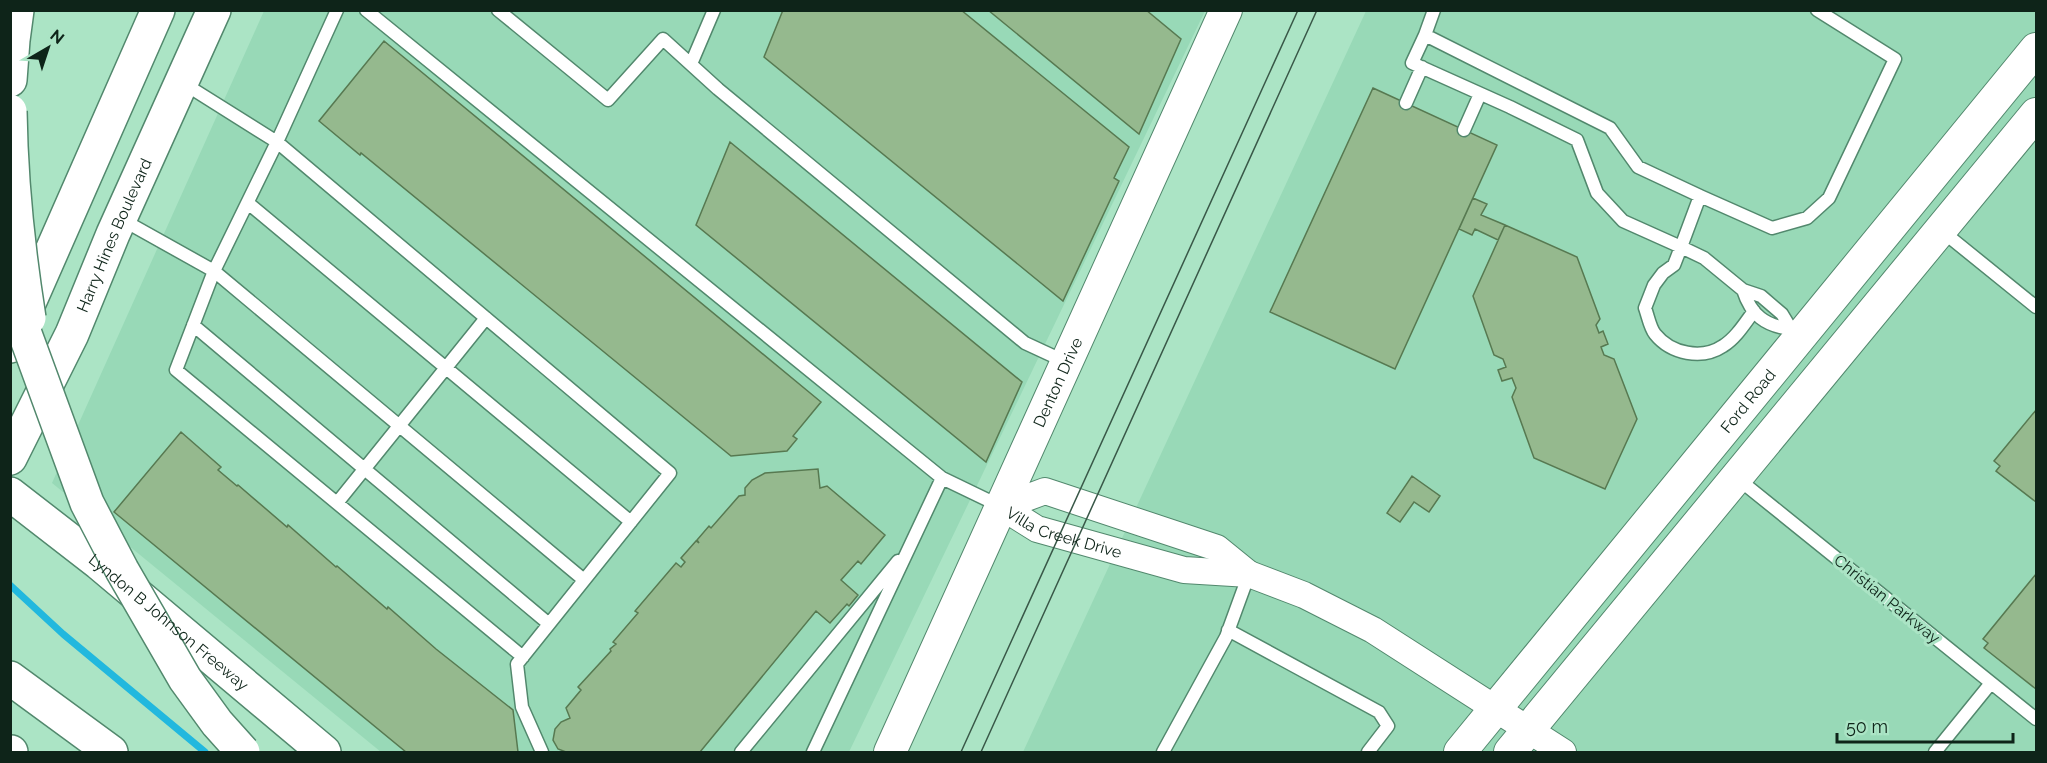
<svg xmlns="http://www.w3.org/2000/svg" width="2047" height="763" font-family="Raleway,sans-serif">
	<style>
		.built { fill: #98d9b7 }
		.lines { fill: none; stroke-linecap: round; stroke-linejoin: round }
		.stream { stroke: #22b8de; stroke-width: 7 }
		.building { fill: #95b98e; stroke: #577951; stroke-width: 1.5 }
		.service-casing { stroke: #52886d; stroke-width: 15 }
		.minor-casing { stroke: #52886d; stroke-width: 28 }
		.tertiary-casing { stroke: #52886d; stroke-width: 34 }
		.secondary-casing { stroke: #52886d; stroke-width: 36 }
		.motorway-casing { stroke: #52886d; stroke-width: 36 }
		.service { stroke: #fff; stroke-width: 12 }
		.minor { stroke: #fff; stroke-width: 26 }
		.tertiary { stroke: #fff; stroke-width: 32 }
		.secondary { stroke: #fff; stroke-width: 33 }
		.motorway { stroke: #fff; stroke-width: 33 }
		.tram { stroke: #395848; stroke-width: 1.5 }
		.motorway-bridge-casing { stroke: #52886d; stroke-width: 36; stroke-linecap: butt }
		.motorway-bridge { stroke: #fff; stroke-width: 33 }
		.labels { text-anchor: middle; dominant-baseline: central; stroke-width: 6; stroke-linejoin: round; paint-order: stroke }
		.street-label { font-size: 16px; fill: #0e2419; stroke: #abe4c5 }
	</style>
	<rect width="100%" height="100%" fill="#abe4c5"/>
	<!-- built -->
	<path class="built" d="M 264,11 L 1205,11 L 849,752 L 381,752 L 52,483 Z
		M 1366,11 L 2036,11 L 2036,752 L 1023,752 Z"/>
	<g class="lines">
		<!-- stream -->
		<path class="stream" d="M 10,585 L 63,634 L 205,752"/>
	</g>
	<!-- building -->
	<path class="building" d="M 783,10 L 961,10 L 1129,147 L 1114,178 L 1119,181 L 1063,301 L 764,57 Z
		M 988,10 L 1146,10 L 1181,39 L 1139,134 Z
		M 384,41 L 821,402 L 793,436 L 797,439 L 787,451 L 731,456 L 361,153 L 360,155 L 319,121 Z
		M 1373,88 L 1497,145 L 1395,369 L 1270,312 Z
		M 730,142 L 1022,382 L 986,462 L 696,225 Z
		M 1473,198 L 1487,204 L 1481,215 L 1505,225 L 1498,240 L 1475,229 L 1472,235 L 1459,229 Z
		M 1505,225 L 1577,257 L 1600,319 L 1596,325 L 1599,333 L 1603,331 L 1608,344 L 1601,347 L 1604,355 L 1614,359 L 1637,419 L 1605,489 L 1534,458 L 1512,397 L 1516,388 L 1512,378 L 1502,381 L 1498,370 L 1506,367 L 1503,359 L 1494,355 L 1473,296 Z
		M 2036,410 L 2036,502 L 1996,471 L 2000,466 L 1994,461 Z
		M 181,432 L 221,467 L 218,470 L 237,486 L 238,485 L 287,527 L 288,525 L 336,567 L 337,566 L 387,609 L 388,607 L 436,649 L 513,710 L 518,752 L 406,752 L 114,512 Z
		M 818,469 L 820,488 L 827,486 L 885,535 L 861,564 L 858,561 L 841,580 L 858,595 L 849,606 L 847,604 L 830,623 L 816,611 L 700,752 L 566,752 L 558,749 L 553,740 L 555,729 L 561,722 L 570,718 L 566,708 L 581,690 L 578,687 L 611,651 L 610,649 L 616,644 L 613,642 L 638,613 L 635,611 L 676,563 L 681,567 L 685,562 L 681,558 L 696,541 L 699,543 L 697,540 L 709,526 L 711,528 L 739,496 L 745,495 L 745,488 L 752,480 L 765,473 Z
		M 1412,476 L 1440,496 L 1429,512 L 1414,502 L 1400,522 L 1387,513 Z
		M 2036,574 L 2036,689 L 1984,648 L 1988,643 L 1983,639 Z"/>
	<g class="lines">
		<!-- service casing -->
		<g class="service-casing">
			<path id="service" d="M 337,10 L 277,142 L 214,271 L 584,580
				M 366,10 L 942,478 L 1000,506
				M 498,10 L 608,100 L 663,39 L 718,89 L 1025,343 L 1066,362
				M 1425,35 L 1434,10
				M 691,64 L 714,10
				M 183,83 L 277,142 L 670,473 L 517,664 L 522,707 L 542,752
				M 1406,103 L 1422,67
				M 1464,130 L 1480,94
				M 1700,196 L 1772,228 L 1807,218 L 1829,198 L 1895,59 L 1817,10
				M 248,203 L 631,522
				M 121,219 L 214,271 L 176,370 L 523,657
				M 1942,231 L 2036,307
				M 1743,290 C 1751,315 1765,326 1791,329
				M 1754,311 C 1745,323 1736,338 1723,346 C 1702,360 1671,354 1655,334 C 1650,328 1648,316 1645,308 L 1654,285 L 1663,273 L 1674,265 L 1681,247 L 1623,221 L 1597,193 L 1577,140 L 1510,107 L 1412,63 L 1425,35 L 1610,128 L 1638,167 L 1700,196 L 1681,247 L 1704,258 L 1743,290 L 1761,296 L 1782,314 L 1791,329 L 1799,336
				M 193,325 L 549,624
				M 1737,478 L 2036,719
				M 337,503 L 486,318
				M 1228,630 L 1379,712 L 1388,726 L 1368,752
				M 741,752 L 898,561
				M 813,752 L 942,478
				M 1163,752 L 1226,637 L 1249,574
				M 1935,752 L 1991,683"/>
		</g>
		<!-- minor casing -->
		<g class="minor-casing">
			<g id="minor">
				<path id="s1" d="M 1002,507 L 1037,529 L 1184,570 L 1249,574 L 1304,595 L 1373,630 L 1563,752"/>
				<path d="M 1002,507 L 1045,491 L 1217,548 L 1249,574"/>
			</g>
		</g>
		<!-- tertiary casing -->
		<g class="tertiary-casing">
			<g id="tertiary">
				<path id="s2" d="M 890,752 L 1226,10"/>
				<path id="s3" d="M 1460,752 L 2036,49"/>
				<path d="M 1510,752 L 2036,114"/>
			</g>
		</g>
		<!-- secondary casing -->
		<g class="secondary-casing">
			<g id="secondary">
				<path d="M 10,346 L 158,10"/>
				<path id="s4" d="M 10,458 L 72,334 L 113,234 L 214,10"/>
				<path id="s5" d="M 10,494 L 99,563 L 324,752"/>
			</g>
		</g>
		<!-- motorway casing -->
		<g class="motorway-casing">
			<path id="motorway" d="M 10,80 L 13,40 L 17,10
				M 10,678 L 111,752
				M 10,752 L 11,752"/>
		</g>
		<!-- service -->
		<use href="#service" class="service"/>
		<!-- minor -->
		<use href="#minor" class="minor"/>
		<!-- tertiary -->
		<use href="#tertiary" class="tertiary"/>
		<!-- secondary -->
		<use href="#secondary" class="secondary"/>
		<!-- motorway -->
		<use href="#motorway" class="motorway"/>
		<!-- tram -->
		<path class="tram" d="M 961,752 L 1298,10
			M 981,752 L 1317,10"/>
		<!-- motorway-bridge casing -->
		<g class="motorway-bridge-casing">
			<path id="motorway-bridge" d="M 10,111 C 11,181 18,249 29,318
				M 10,293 L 87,503 L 122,570 L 185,679 L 217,723 L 243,752"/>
		</g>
		<!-- motorway-bridge -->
		<use href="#motorway-bridge" class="motorway-bridge"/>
	</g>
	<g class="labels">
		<!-- street labels -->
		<g class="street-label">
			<text stroke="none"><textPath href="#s4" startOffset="246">Harry Hines Boulevard</textPath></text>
			<text stroke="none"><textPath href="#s2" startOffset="406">Denton Drive</textPath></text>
			<text stroke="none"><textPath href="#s3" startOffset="454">Ford Road</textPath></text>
			<text stroke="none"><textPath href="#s1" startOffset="68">Villa Creek Drive</textPath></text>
			<text transform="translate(1887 599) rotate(39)">Christian Parkway</text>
			<text stroke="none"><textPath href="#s5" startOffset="204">Lyndon B Johnson Freeway</textPath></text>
		</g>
	</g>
	<!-- border -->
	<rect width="2047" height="763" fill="none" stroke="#0e2419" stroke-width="24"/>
	<!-- north arrow -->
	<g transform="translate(48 48) rotate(39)" stroke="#abe4c5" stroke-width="4.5" paint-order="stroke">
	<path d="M0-4.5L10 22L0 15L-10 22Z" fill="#0e2419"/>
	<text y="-9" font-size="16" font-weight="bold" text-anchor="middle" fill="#0e2419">N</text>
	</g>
	<!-- scale -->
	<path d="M1837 733v9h176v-9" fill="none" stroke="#0e2419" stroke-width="3"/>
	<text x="1846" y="733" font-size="18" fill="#0e2419" stroke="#abe4c5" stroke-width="4.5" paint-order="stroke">50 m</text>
</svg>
